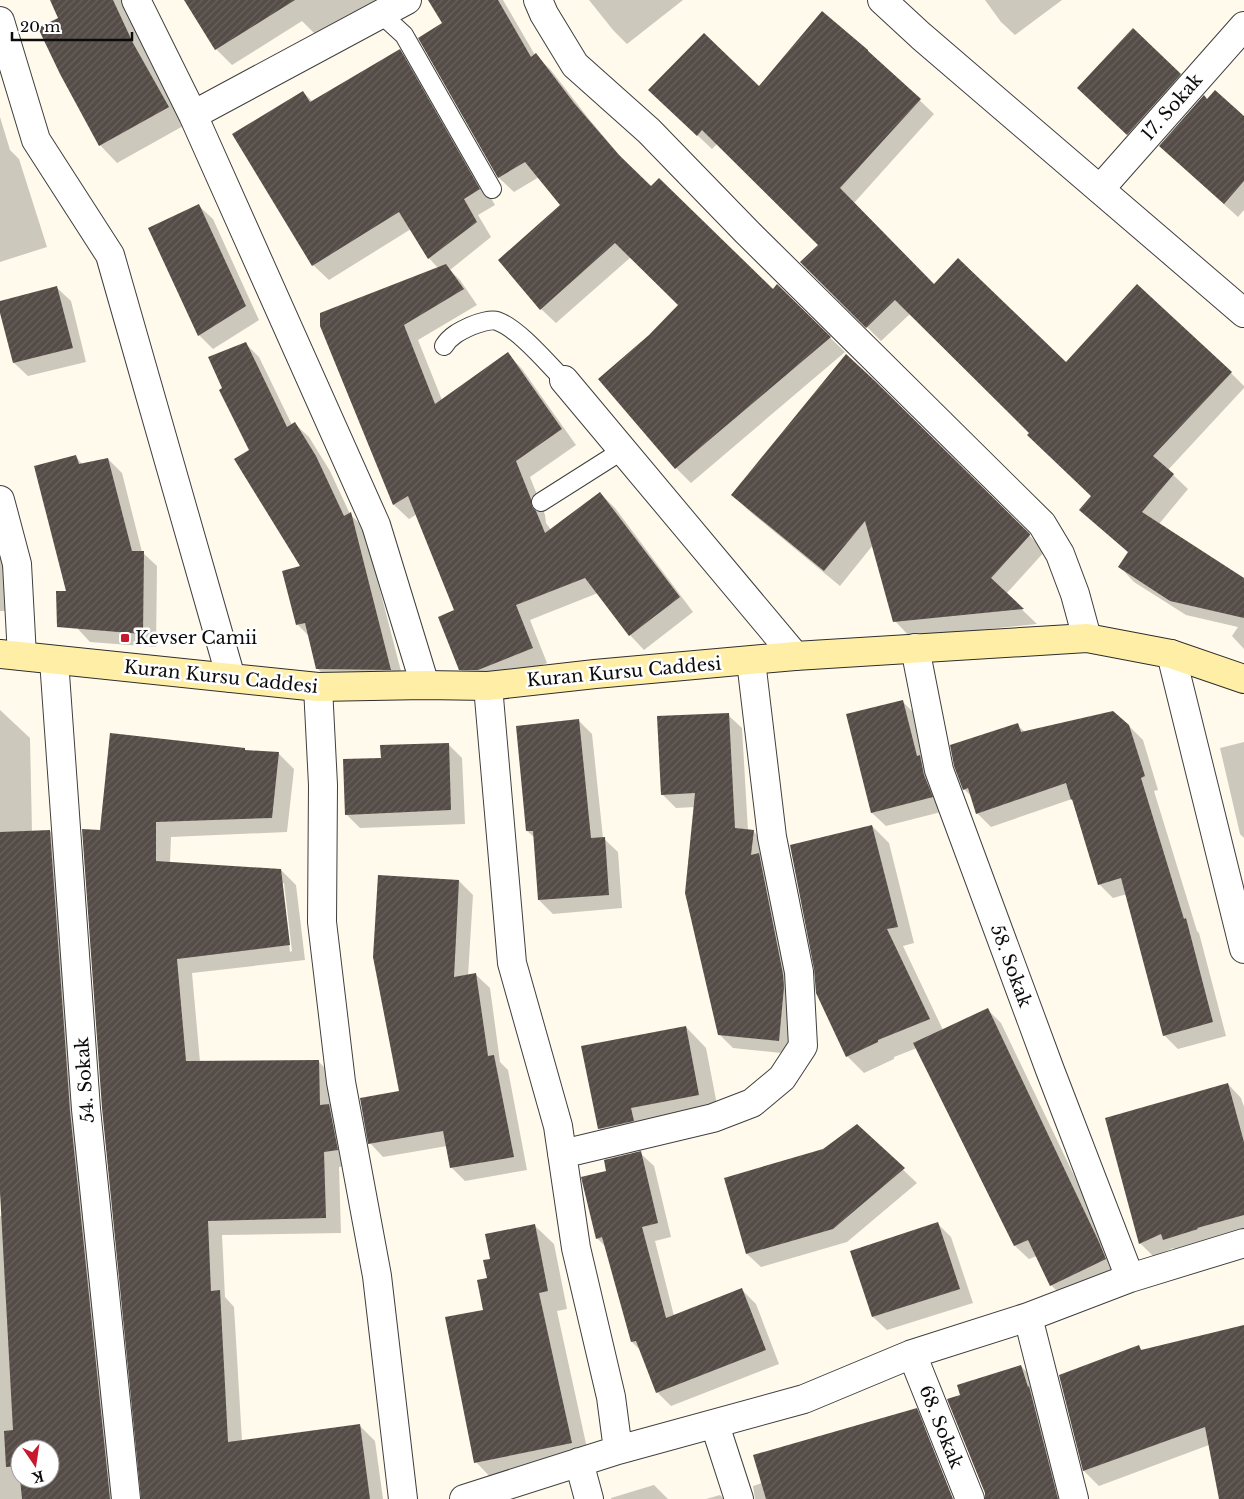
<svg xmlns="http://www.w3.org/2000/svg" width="1244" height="1499" font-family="'Libre Baskerville',serif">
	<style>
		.shadow { fill: #0003; fill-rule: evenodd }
		.building { fill: url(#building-hatch) }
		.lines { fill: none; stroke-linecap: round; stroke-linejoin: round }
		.service-casing { stroke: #3f3f3f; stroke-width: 20 }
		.minor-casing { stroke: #3f3f3f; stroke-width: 30 }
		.tertiary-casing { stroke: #3f3f3f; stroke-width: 30 }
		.secondary-casing { stroke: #2e2e2e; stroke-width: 30 }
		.service { stroke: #fff; stroke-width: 18 }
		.minor { stroke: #fff; stroke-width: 28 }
		.tertiary { stroke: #fff; stroke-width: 28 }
		.secondary { stroke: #ffefa6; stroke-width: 28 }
		.poi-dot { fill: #c8182c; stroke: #fff; stroke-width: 2 }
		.labels { text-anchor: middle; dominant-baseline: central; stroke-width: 5; stroke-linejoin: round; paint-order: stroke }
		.street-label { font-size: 18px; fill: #0c0c0c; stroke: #fff }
		.poi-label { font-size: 18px; fill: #0c0c0c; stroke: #fff; text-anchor: start }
	</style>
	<defs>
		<pattern id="building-hatch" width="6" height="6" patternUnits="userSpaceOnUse" patternTransform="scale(1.25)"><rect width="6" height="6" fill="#554c47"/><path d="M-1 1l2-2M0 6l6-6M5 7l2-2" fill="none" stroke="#68615d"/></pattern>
	</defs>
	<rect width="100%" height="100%" fill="#fffaeb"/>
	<!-- shadow -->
	<path class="shadow" d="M 52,0 L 122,0 L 150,62 L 185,125 L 117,163 L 100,145 L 60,19 Z
		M 186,0 L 376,0 L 377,2 L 319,38 L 302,21 L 232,65 L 216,49 Z
		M 438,0 L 503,0 L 535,55 L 550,69 L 589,119 L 631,169 L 651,188 L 773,290 L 777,286 L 845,352 L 691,483 L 676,468 L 649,336 L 679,305 L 631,257 L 556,323 L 541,309 L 562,206 L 539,177 L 514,192 L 499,178 L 420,38 L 444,24 Z
		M 589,0 L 683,0 L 627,44 L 613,30 Z
		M 985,0 L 1062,0 L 1015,35 L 1001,22 Z
		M 399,50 L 415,66 L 495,205 L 478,215 L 491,237 L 450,270 L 460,280 L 477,305 L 418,340 L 442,400 L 508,354 L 522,369 L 576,445 L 530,477 L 545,515 L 546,523 L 551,530 L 600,493 L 615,508 L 693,612 L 644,650 L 630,635 L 598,593 L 530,620 L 547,663 L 493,684 L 475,684 L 460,669 L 456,611 L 417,514 L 409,519 L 394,505 L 322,326 L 438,268 L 429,258 L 411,229 L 329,280 L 313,265 L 303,92 L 313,102 Z
		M 868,51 L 934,114 L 854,203 L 934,285 L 1066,364 L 1231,373 L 1244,386 L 1244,388 L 1168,470 L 1188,489 L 1159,524 L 1244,579 L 1244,649 L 1232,636 L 1238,627 L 1186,615 L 1134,582 L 1120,567 L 1129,553 L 1081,510 L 1092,497 L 1031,433 L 910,314 L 881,341 L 802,262 L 820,245 L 718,143 L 712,149 L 664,104 L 759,88 Z
		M 1180,75 L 1194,88 L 1141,147 L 1093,102 Z
		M 1207,100 L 1244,117 L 1244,210 L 1238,217 L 1174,159 Z
		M 0,117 L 10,150 L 19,159 L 47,247 L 0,262 Z
		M 199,206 L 213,219 L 259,320 L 213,349 L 199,335 Z
		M 57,288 L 71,301 L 86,362 L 28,376 L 14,363 L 0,308 L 0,302 Z
		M 246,344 L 259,357 L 292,425 L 295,424 L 309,437 L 330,471 L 350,514 L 364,528 L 404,683 L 331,682 L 318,669 L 309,636 L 297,624 L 302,567 L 224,389 Z
		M 873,381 L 1045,551 L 1006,594 L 1037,624 L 910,637 L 895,621 L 873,545 L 840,586 L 748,510 L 733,495 Z
		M 76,457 L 83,465 L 108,459 L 122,473 L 142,552 L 157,566 L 156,647 L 90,642 L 77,628 Z
		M 0,527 L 8,611 L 0,611 Z
		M 902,701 L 916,715 L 945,811 L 886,826 L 872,813 Z
		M 0,710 L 30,738 L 32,832 L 50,831 L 65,846 L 123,1499 L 0,1499 L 0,1216 L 3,1216 L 0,1172 ZM 20,1449 L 50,1449 L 50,1479 L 20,1479 Z
		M 728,715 L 742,728 L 748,831 L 753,831 L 767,845 L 797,989 L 792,1054 L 733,1048 L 719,1034 L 695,807 L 676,808 L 662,794 Z
		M 579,721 L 592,734 L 603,838 L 618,852 L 622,908 L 553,914 L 539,900 L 535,838 L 527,831 Z
		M 1017,725 L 1025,732 L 1129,726 L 1143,740 L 1158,790 L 1154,791 L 1197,931 L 1199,933 L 1226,1036 L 1178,1049 L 1164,1035 L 1127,894 L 1113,898 L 1099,884 L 1072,799 L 991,827 L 977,813 L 972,797 L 964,789 Z
		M 1244,742 L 1244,838 L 1240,834 L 1220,748 Z
		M 448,744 L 462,758 L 465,824 L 360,828 L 346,814 L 382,759 Z
		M 246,751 L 279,754 L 294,769 L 287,832 L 171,837 L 170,863 L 281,870 L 296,885 L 305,960 L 192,973 L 200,1062 L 318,1061 L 333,1076 L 352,1164 L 339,1167 L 341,1233 L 222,1235 L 225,1297 L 234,1307 L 242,1441 L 360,1426 L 375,1441 L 383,1499 L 143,1499 L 101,831 ZM 282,883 L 284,883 L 292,951 L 290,952 Z
		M 872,826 L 889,843 L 914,943 L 903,946 L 943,1030 L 987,1009 L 1001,1023 L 1113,1257 L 1119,1273 L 1065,1299 L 1051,1285 L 1037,1256 L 1029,1259 L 1015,1246 L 917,1048 L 894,1057 L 894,1059 L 864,1073 L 847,1056 Z
		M 459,881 L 473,895 L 468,976 L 476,975 L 490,988 L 500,1062 L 508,1070 L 527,1170 L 465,1181 L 451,1167 L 447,1146 L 383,1157 L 370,1143 L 400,1092 Z
		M 686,1027 L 706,1048 L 719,1115 L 619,1149 L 599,1129 Z
		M 1228,1084 L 1241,1098 L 1244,1107 L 1244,1232 L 1178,1253 L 1173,1248 L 1154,1257 L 1140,1243 Z
		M 857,1126 L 917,1183 L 847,1242 L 761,1267 L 747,1254 L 823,1150 Z
		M 640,1153 L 654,1166 L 671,1237 L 655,1241 L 674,1316 L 742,1290 L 756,1304 L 779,1364 L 671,1406 L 657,1392 L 641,1351 L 632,1342 L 606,1247 L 597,1238 L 608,1172 Z
		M 938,1224 L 951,1237 L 973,1303 L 887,1330 L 873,1317 Z
		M 535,1226 L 554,1244 L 567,1309 L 557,1311 L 590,1462 L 494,1481 L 476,1462 L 484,1311 L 488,1279 L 492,1260 Z
		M 1244,1327 L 1244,1499 L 1220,1499 L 1209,1445 L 1099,1486 L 1084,1471 L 1060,1376 L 1139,1347 L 1143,1351 Z
		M 1021,1366 L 1036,1382 L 1069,1499 L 987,1499 L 962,1396 Z
		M 916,1409 L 932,1424 L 961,1499 L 955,1499 L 925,1425 L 922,1425 L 952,1499 L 755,1499 L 753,1486 L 762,1483 Z
		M 654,1485 L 668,1499 L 611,1499 L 611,1498 Z
		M 720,1495 L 724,1499 L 706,1499 Z"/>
	<!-- building -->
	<path class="building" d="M 50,0 L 113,0 L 133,43 L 169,107 L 99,146 L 60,74 L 38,28 L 58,18 Z
		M 184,0 L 295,0 L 215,50 Z
		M 428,0 L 498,0 L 531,57 L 536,53 L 574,103 L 619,155 L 651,186 L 659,178 L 773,289 L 777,284 L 831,337 L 675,469 L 598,379 L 649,335 L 678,305 L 615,243 L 540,310 L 498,260 L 560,205 L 525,162 L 498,178 L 418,38 L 442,23 Z
		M 822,11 L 868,50 L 868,51 L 921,99 L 840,188 L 934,284 L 958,258 L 1066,362 L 1137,284 L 1232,372 L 1153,456 L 1174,474 L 1142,512 L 1244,578 L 1244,618 L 1170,601 L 1118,567 L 1128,552 L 1079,510 L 1091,496 L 1027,435 L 1029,433 L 895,300 L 866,328 L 800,262 L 818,245 L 702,130 L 697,136 L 648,90 L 704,33 L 759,86 Z
		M 1133,28 L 1181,74 L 1127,135 L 1077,88 Z
		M 400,49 L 480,189 L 464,199 L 477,222 L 428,259 L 399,212 L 312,266 L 232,134 L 303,91 L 310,102 Z
		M 1215,90 L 1244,116 L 1244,181 L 1224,204 L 1159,146 L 1204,95 L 1207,99 Z
		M 199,204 L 246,306 L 198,336 L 148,228 Z
		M 446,264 L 464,289 L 404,325 L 435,404 L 508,352 L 562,429 L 516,461 L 531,499 L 532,507 L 536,511 L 545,533 L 600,492 L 680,597 L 629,636 L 585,578 L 516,605 L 533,648 L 478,670 L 459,670 L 438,617 L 454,610 L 408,496 L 393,505 L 320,326 L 320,313 Z
		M 57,286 L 73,348 L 13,363 L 0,313 L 0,301 Z
		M 246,342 L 287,427 L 295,422 L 316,456 L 344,516 L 351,512 L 391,670 L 316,669 L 305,623 L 296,625 L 282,571 L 300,566 L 234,459 L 249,450 L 219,390 L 222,388 L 208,357 Z
		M 846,354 L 874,380 L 1030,534 L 1030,535 L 991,578 L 1024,609 L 893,622 L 865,521 L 824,571 L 731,495 Z
		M 76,455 L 79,464 L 108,458 L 132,551 L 144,551 L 143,634 L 57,627 L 56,591 L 66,591 L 34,466 Z
		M 903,700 L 917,756 L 920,755 L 924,775 L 933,797 L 871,813 L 846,714 Z
		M 1113,711 L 1129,725 L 1145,776 L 1141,778 L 1184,919 L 1186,918 L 1213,1022 L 1163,1036 L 1121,878 L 1098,885 L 1072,799 L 1071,800 L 1066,783 L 976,814 L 968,788 L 963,790 L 954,766 L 950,745 L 1018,723 L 1021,732 Z
		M 729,713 L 735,828 L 754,830 L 751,855 L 759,853 L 783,974 L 784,987 L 779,1041 L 718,1035 L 685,893 L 695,793 L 661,795 L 657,716 Z
		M 579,719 L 591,838 L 605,837 L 609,895 L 538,900 L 533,831 L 526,831 L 516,726 Z
		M 110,733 L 245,748 L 245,750 L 279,752 L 272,818 L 156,822 L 156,861 L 281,869 L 290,945 L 177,959 L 186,1061 L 319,1060 L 320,1105 L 329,1104 L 338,1150 L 324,1152 L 326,1218 L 208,1221 L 211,1291 L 220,1290 L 228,1442 L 360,1424 L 370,1499 L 141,1499 L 102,1108 L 82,829 L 100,830 Z
		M 449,743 L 451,810 L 345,815 L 343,759 L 381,758 L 380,745 Z
		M 872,825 L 898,927 L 887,929 L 930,1019 L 878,1040 L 878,1042 L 846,1057 L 816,993 L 814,969 L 790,845 Z
		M 50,830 L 70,1111 L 110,1499 L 22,1499 L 20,1479 L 50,1479 L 50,1449 L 20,1449 L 20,1475 L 19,1466 L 6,1467 L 4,1431 L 13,1430 L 0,1192 L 0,832 Z
		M 378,875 L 459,880 L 454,977 L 476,973 L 488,1056 L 494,1055 L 514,1157 L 450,1168 L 443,1131 L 368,1144 L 360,1098 L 399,1091 L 373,957 Z
		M 988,1008 L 1099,1242 L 1106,1259 L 1050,1286 L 1028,1240 L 1014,1246 L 913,1043 Z
		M 686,1026 L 699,1095 L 631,1108 L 634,1121 L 598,1129 L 581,1046 Z
		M 1228,1083 L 1244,1142 L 1244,1215 L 1197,1228 L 1198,1229 L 1163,1240 L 1161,1234 L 1139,1244 L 1105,1118 Z
		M 857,1124 L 905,1168 L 833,1229 L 746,1254 L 724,1178 L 823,1149 Z
		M 641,1151 L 658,1223 L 642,1227 L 666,1318 L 742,1288 L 766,1350 L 656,1393 L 636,1341 L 631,1342 L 602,1237 L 596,1239 L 581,1177 L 606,1171 L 604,1160 Z
		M 938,1222 L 960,1289 L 872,1317 L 850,1251 Z
		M 535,1224 L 548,1291 L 539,1293 L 572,1443 L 474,1463 L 445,1317 L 483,1310 L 477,1280 L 487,1278 L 483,1260 L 490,1259 L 485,1234 Z
		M 1244,1325 L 1244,1499 L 1219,1499 L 1205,1427 L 1083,1471 L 1059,1375 L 1139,1345 L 1141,1350 Z
		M 1021,1365 L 1028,1387 L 1029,1386 L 1058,1499 L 985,1499 L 985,1493 L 947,1399 L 960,1395 L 957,1385 Z
		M 917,1408 L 953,1499 L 766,1499 L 753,1455 Z"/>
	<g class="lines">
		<!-- service casing -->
		<g class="service-casing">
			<path id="service" d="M 381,14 L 404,35 L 492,189
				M 444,346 C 450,336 460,331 471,326 C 478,323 491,319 497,321 C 518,328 548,364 564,380
				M 541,502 L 623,450"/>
		</g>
		<!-- minor casing -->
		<g class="minor-casing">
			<path id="minor" d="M 136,0 L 193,115
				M 407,0 L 193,115 L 376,525 L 425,685
				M 538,0 L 544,14 L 575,65 L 649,131 L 747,232 L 1042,524 L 1060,554 L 1075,594 L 1087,638
				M 0,21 L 36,140 L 110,255 L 231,678
				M 1100,189 L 1244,26
				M 564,380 L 795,656
				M 0,500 L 17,564 L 22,656
				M 915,648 L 939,770 L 1050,1070 L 1130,1278
				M 1171,654 L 1244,949
				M 54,660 L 86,1109 L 126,1499
				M 488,686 L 512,963 L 558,1126 L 576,1248 L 611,1397 L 618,1450
				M 318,687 L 323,785 L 322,922 L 341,1082 L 377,1276 L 403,1499
				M 562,1154 L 713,1118 L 752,1103 L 782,1078 L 803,1046 L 799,972 L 772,837 L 751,661
				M 1028,1317 L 1074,1499
				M 912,1354 L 970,1499
				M 715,1425 L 739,1499
				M 579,1462 L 589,1499
				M 464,1499 L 618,1450 L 804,1399 L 912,1354 L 1028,1317 L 1130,1278 L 1244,1243"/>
		</g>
		<!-- tertiary casing -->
		<g class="tertiary-casing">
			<path id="tertiary" d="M 882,0 L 921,36 L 1244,313"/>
		</g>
		<!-- secondary casing -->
		<g class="secondary-casing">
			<path id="secondary" d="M 0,654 L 318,687 L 425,685 L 488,686 L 595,674 L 795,656 L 1087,638 L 1171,654 L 1244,679"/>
		</g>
		<!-- service -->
		<use href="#service" class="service"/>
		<!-- minor -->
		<use href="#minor" class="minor"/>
		<!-- tertiary -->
		<use href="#tertiary" class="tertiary"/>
		<!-- secondary -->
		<use href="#secondary" class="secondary"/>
	</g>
	<!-- markers -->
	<rect class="poi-dot" x="120" y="633" width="10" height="10" rx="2.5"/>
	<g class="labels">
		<!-- street labels -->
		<g class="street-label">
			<text transform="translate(1172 107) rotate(-49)">17. Sokak</text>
			<text transform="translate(624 672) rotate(-5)">Kuran Kursu Caddesi</text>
			<text transform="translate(221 677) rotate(6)">Kuran Kursu Caddesi</text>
			<text transform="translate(1011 966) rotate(70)">58. Sokak</text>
			<text transform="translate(85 1080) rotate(-94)">54. Sokak</text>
			<text transform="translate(941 1427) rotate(68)">68. Sokak</text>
		</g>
		<!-- poi labels -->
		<g class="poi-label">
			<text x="135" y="638">Kevser Camii</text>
		</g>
	</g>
	<!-- north arrow -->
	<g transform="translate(35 1464) rotate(167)"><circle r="24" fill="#ffffff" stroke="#9e9e9e"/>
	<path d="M0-4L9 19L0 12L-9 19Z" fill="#c8182c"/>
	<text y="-8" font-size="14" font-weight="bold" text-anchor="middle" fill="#0c0c0c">K</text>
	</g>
	<!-- scale -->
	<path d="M12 32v8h120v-8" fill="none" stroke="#0c0c0c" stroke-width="2.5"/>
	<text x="20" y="32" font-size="15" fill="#0c0c0c" stroke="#ffffff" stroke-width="4" paint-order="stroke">20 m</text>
</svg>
